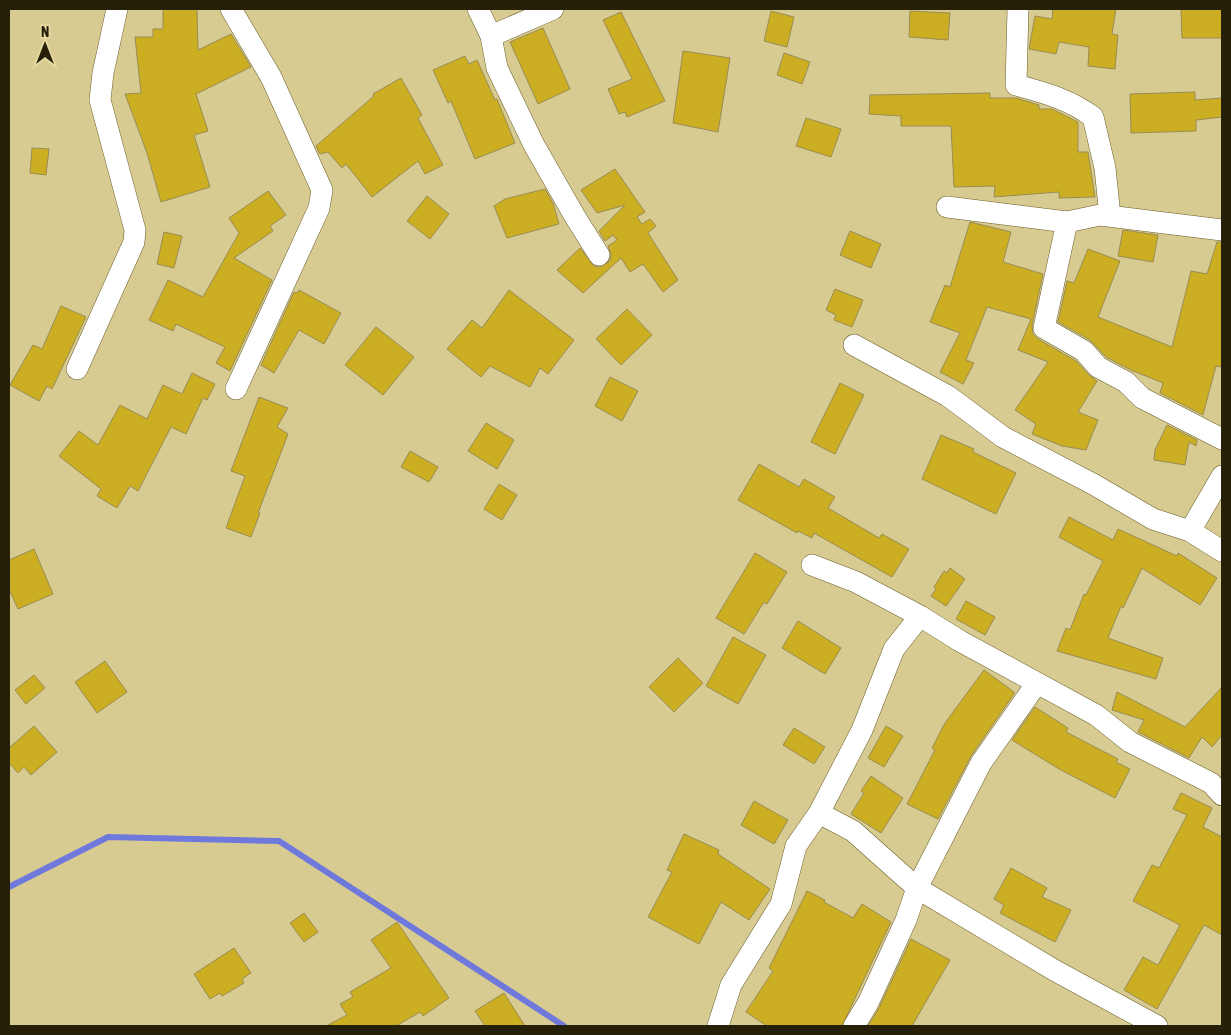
<svg xmlns="http://www.w3.org/2000/svg" width="1231" height="1035" font-family="'Asap Condensed',sans-serif">
	<style>
		.lines { fill: none; stroke-linecap: round; stroke-linejoin: round }
		.stream { stroke: #6e79db; stroke-width: 6 }
		.building { fill: #cbae21; stroke: #998c55 }
		.street-casing { stroke: #695d26; stroke-width: 22 }
		.street { stroke: #fff; stroke-width: 21 }
	</style>
	<rect width="100%" height="100%" fill="#d8cb92"/>
	<g class="lines">
		<!-- stream -->
		<path class="stream" d="M 9,887 L 108,837 L 279,841 L 564,1026"/>
	</g>
	<!-- building -->
	<path class="building" d="M 163,9 L 197,9 L 198,50 L 231,34 L 251,67 L 196,94 L 208,131 L 194,135 L 210,187 L 161,202 L 147,153 L 125,94 L 141,93 L 135,37 L 153,37 L 153,29 L 163,29 Z
		M 1053,9 L 1116,9 L 1112,34 L 1118,35 L 1115,69 L 1088,66 L 1089,47 L 1059,42 L 1056,54 L 1029,49 L 1035,16 L 1052,19 Z
		M 1181,9 L 1222,9 L 1222,38 L 1182,38 Z
		M 771,11 L 794,17 L 787,47 L 764,41 Z
		M 910,11 L 950,13 L 948,40 L 909,37 Z
		M 621,12 L 665,101 L 627,117 L 625,112 L 619,114 L 608,89 L 632,79 L 603,20 Z
		M 543,28 L 570,89 L 538,104 L 510,42 Z
		M 683,51 L 730,58 L 718,132 L 673,123 Z
		M 784,53 L 810,62 L 802,84 L 777,75 Z
		M 465,56 L 469,64 L 477,60 L 495,100 L 497,99 L 515,143 L 475,159 L 451,101 L 448,103 L 433,70 Z
		M 401,78 L 422,115 L 418,118 L 443,165 L 425,174 L 418,161 L 372,197 L 346,164 L 342,168 L 328,152 L 320,154 L 316,146 L 374,96 L 373,94 Z
		M 1195,92 L 1195,100 L 1222,98 L 1222,117 L 1196,120 L 1196,131 L 1131,133 L 1130,94 Z
		M 990,93 L 990,98 L 1016,98 L 1039,105 L 1039,109 L 1052,109 L 1078,122 L 1078,152 L 1088,152 L 1095,197 L 1059,198 L 1059,192 L 994,197 L 995,186 L 954,187 L 951,126 L 901,126 L 901,116 L 869,114 L 870,95 Z
		M 806,118 L 841,129 L 831,157 L 796,146 Z
		M 32,148 L 49,149 L 46,175 L 30,173 Z
		M 615,169 L 645,212 L 637,217 L 642,224 L 650,219 L 656,226 L 648,233 L 678,280 L 663,292 L 643,264 L 630,272 L 621,258 L 583,293 L 557,270 L 580,248 L 594,266 L 600,267 L 610,261 L 611,254 L 608,246 L 617,240 L 613,235 L 605,241 L 599,231 L 625,205 L 597,213 L 581,190 Z
		M 545,189 L 553,203 L 559,224 L 507,238 L 494,206 L 505,199 Z
		M 268,191 L 286,215 L 270,226 L 273,231 L 234,258 L 272,280 L 230,371 L 216,363 L 225,347 L 176,324 L 173,331 L 149,320 L 168,280 L 203,297 L 239,233 L 229,218 Z
		M 427,196 L 449,214 L 430,239 L 407,221 Z
		M 970,222 L 1011,232 L 1003,262 L 1043,274 L 1032,325 L 1033,334 L 1038,339 L 1076,361 L 1089,375 L 1097,381 L 1078,412 L 1098,420 L 1086,450 L 1062,446 L 1032,434 L 1036,424 L 1015,410 L 1048,362 L 1018,350 L 1031,319 L 987,307 L 966,360 L 974,363 L 963,384 L 940,372 L 960,333 L 930,322 L 945,285 L 950,287 Z
		M 1123,230 L 1158,235 L 1153,262 L 1118,256 Z
		M 850,231 L 881,244 L 871,268 L 840,255 Z
		M 164,232 L 182,236 L 174,268 L 157,264 Z
		M 1217,242 L 1222,242 L 1222,367 L 1216,366 L 1203,415 L 1160,393 L 1163,383 L 1131,370 L 1106,357 L 1090,340 L 1058,322 L 1067,281 L 1074,283 L 1088,249 L 1120,261 L 1098,317 L 1172,347 L 1191,271 L 1207,274 Z
		M 835,289 L 863,300 L 852,327 L 834,320 L 836,315 L 826,310 Z
		M 299,290 L 341,313 L 324,344 L 299,330 L 274,373 L 261,365 L 294,292 L 297,293 Z
		M 509,290 L 574,340 L 548,374 L 540,368 L 530,387 L 490,366 L 481,377 L 447,349 L 472,320 L 482,328 Z
		M 61,306 L 86,317 L 52,389 L 47,386 L 39,401 L 10,385 L 33,345 L 42,349 Z
		M 627,309 L 652,335 L 621,365 L 596,339 Z
		M 376,327 L 414,357 L 383,395 L 345,365 Z
		M 192,373 L 215,384 L 207,400 L 203,398 L 186,434 L 171,427 L 138,491 L 130,486 L 117,508 L 97,496 L 101,489 L 59,456 L 79,431 L 98,445 L 120,405 L 147,419 L 163,385 L 182,394 Z
		M 610,377 L 638,391 L 622,421 L 595,406 Z
		M 840,383 L 864,395 L 835,454 L 811,442 Z
		M 259,397 L 288,408 L 277,427 L 288,434 L 258,513 L 260,513 L 251,537 L 226,528 L 245,476 L 231,471 Z
		M 486,423 L 514,440 L 497,469 L 468,451 Z
		M 1167,425 L 1197,440 L 1196,446 L 1189,442 L 1185,465 L 1154,460 L 1155,450 Z
		M 941,435 L 974,449 L 973,452 L 1016,473 L 996,514 L 922,479 Z
		M 410,451 L 438,467 L 429,482 L 401,467 Z
		M 759,464 L 799,487 L 804,479 L 835,497 L 828,508 L 879,538 L 882,534 L 909,549 L 892,577 L 814,533 L 812,538 L 798,531 L 797,533 L 738,500 Z
		M 499,484 L 517,495 L 502,520 L 484,509 Z
		M 1069,517 L 1113,540 L 1118,529 L 1177,556 L 1178,553 L 1217,578 L 1200,605 L 1142,568 L 1123,608 L 1121,606 L 1108,638 L 1163,658 L 1156,679 L 1057,651 L 1066,628 L 1070,630 L 1084,594 L 1086,595 L 1103,561 L 1059,537 Z
		M 34,549 L 53,594 L 18,609 L 9,589 L 9,560 Z
		M 755,553 L 787,572 L 767,604 L 764,602 L 744,634 L 716,618 Z
		M 950,568 L 965,579 L 946,606 L 931,596 L 936,589 L 934,587 L 944,571 L 947,573 Z
		M 966,601 L 995,617 L 985,635 L 956,619 Z
		M 798,621 L 841,648 L 825,674 L 782,648 Z
		M 733,637 L 766,655 L 738,704 L 706,686 Z
		M 678,658 L 703,683 L 674,712 L 649,687 Z
		M 105,661 L 127,692 L 97,713 L 75,682 Z
		M 984,670 L 1014,692 L 1014,694 L 971,756 L 938,819 L 907,804 L 935,750 L 932,748 L 945,723 Z
		M 34,675 L 45,688 L 26,704 L 15,690 Z
		M 1222,687 L 1222,735 L 1212,747 L 1202,737 L 1189,758 L 1138,732 L 1144,720 L 1112,710 L 1117,692 L 1185,727 Z
		M 1035,707 L 1068,728 L 1066,732 L 1118,759 L 1116,762 L 1130,769 L 1115,798 L 1059,769 L 1012,740 Z
		M 34,726 L 57,752 L 31,775 L 24,767 L 18,773 L 9,763 L 9,748 Z
		M 886,726 L 903,736 L 884,767 L 868,758 Z
		M 794,728 L 825,747 L 814,764 L 783,745 Z
		M 871,776 L 903,798 L 881,833 L 851,814 L 864,793 L 861,791 Z
		M 1181,793 L 1212,808 L 1203,827 L 1222,837 L 1222,935 L 1204,925 L 1157,1009 L 1124,990 L 1143,957 L 1158,965 L 1180,925 L 1133,901 L 1152,865 L 1159,868 L 1187,815 L 1173,809 Z
		M 754,801 L 788,820 L 774,844 L 741,825 Z
		M 684,834 L 719,850 L 718,854 L 770,889 L 749,920 L 721,902 L 699,944 L 648,917 L 672,872 L 667,870 Z
		M 1011,868 L 1047,888 L 1042,897 L 1071,910 L 1055,942 L 1000,913 L 1004,905 L 994,899 Z
		M 807,891 L 825,900 L 824,902 L 853,918 L 862,904 L 891,922 L 842,1026 L 767,1026 L 746,1012 L 773,971 L 769,968 Z
		M 304,913 L 318,932 L 304,942 L 290,923 Z
		M 397,922 L 449,998 L 423,1016 L 420,1012 L 396,1026 L 326,1026 L 347,1015 L 340,1004 L 353,997 L 350,992 L 391,968 L 371,940 Z
		M 911,939 L 950,960 L 912,1026 L 868,1026 L 879,1008 Z
		M 234,948 L 251,973 L 242,979 L 244,983 L 222,996 L 220,993 L 210,999 L 194,974 Z
		M 504,993 L 525,1026 L 485,1026 L 475,1011 Z"/>
	<g class="lines">
		<!-- street casing -->
		<g class="street-casing">
			<path id="street" d="M 231,9 L 271,77 L 322,190 L 319,208 L 236,389
				M 478,9 L 491,36 L 497,68 L 534,145 L 574,215 L 599,255
				M 1018,9 L 1016,85 C 1045,93 1069,99 1093,117 L 1105,168 L 1110,216
				M 491,36 L 553,9
				M 947,207 L 1067,222 L 1100,215 L 1222,230
				M 1067,222 L 1044,328 L 1084,351 L 1098,367 L 1126,382 L 1142,398 L 1222,439
				M 854,345 L 948,396 L 1003,437 L 1093,484 L 1153,519 L 1190,531 L 1222,551
				M 77,369 L 134,242 L 135,230 L 100,100 L 103,73 L 117,9
				M 1190,531 L 1222,476
				M 812,565 L 856,582 L 920,616 L 960,641 L 1096,715 L 1130,742 L 1211,783 L 1222,795
				M 819,813 L 853,831 L 917,888 L 1054,970 L 1157,1026
				M 718,1026 L 731,985 L 781,904 L 796,846 L 819,813 L 862,730 L 894,649 L 920,616
				M 854,1026 L 868,1003 L 906,920 L 917,888 L 981,763 L 1037,683"/>
		</g>
		<!-- street -->
		<use href="#street" class="street"/>
	</g>
	<!-- border -->
	<rect width="1231" height="1035" fill="none" stroke="#262009" stroke-width="20"/>
	<!-- north arrow -->
	<g transform="translate(45 45)" stroke="#e5d89e" stroke-width="4" paint-order="stroke">
	<path d="M0-4L9 19L0 12L-9 19Z" fill="#262009"/>
	<text y="-8" font-size="14" font-weight="bold" text-anchor="middle" fill="#262009">N</text>
	</g>
</svg>
